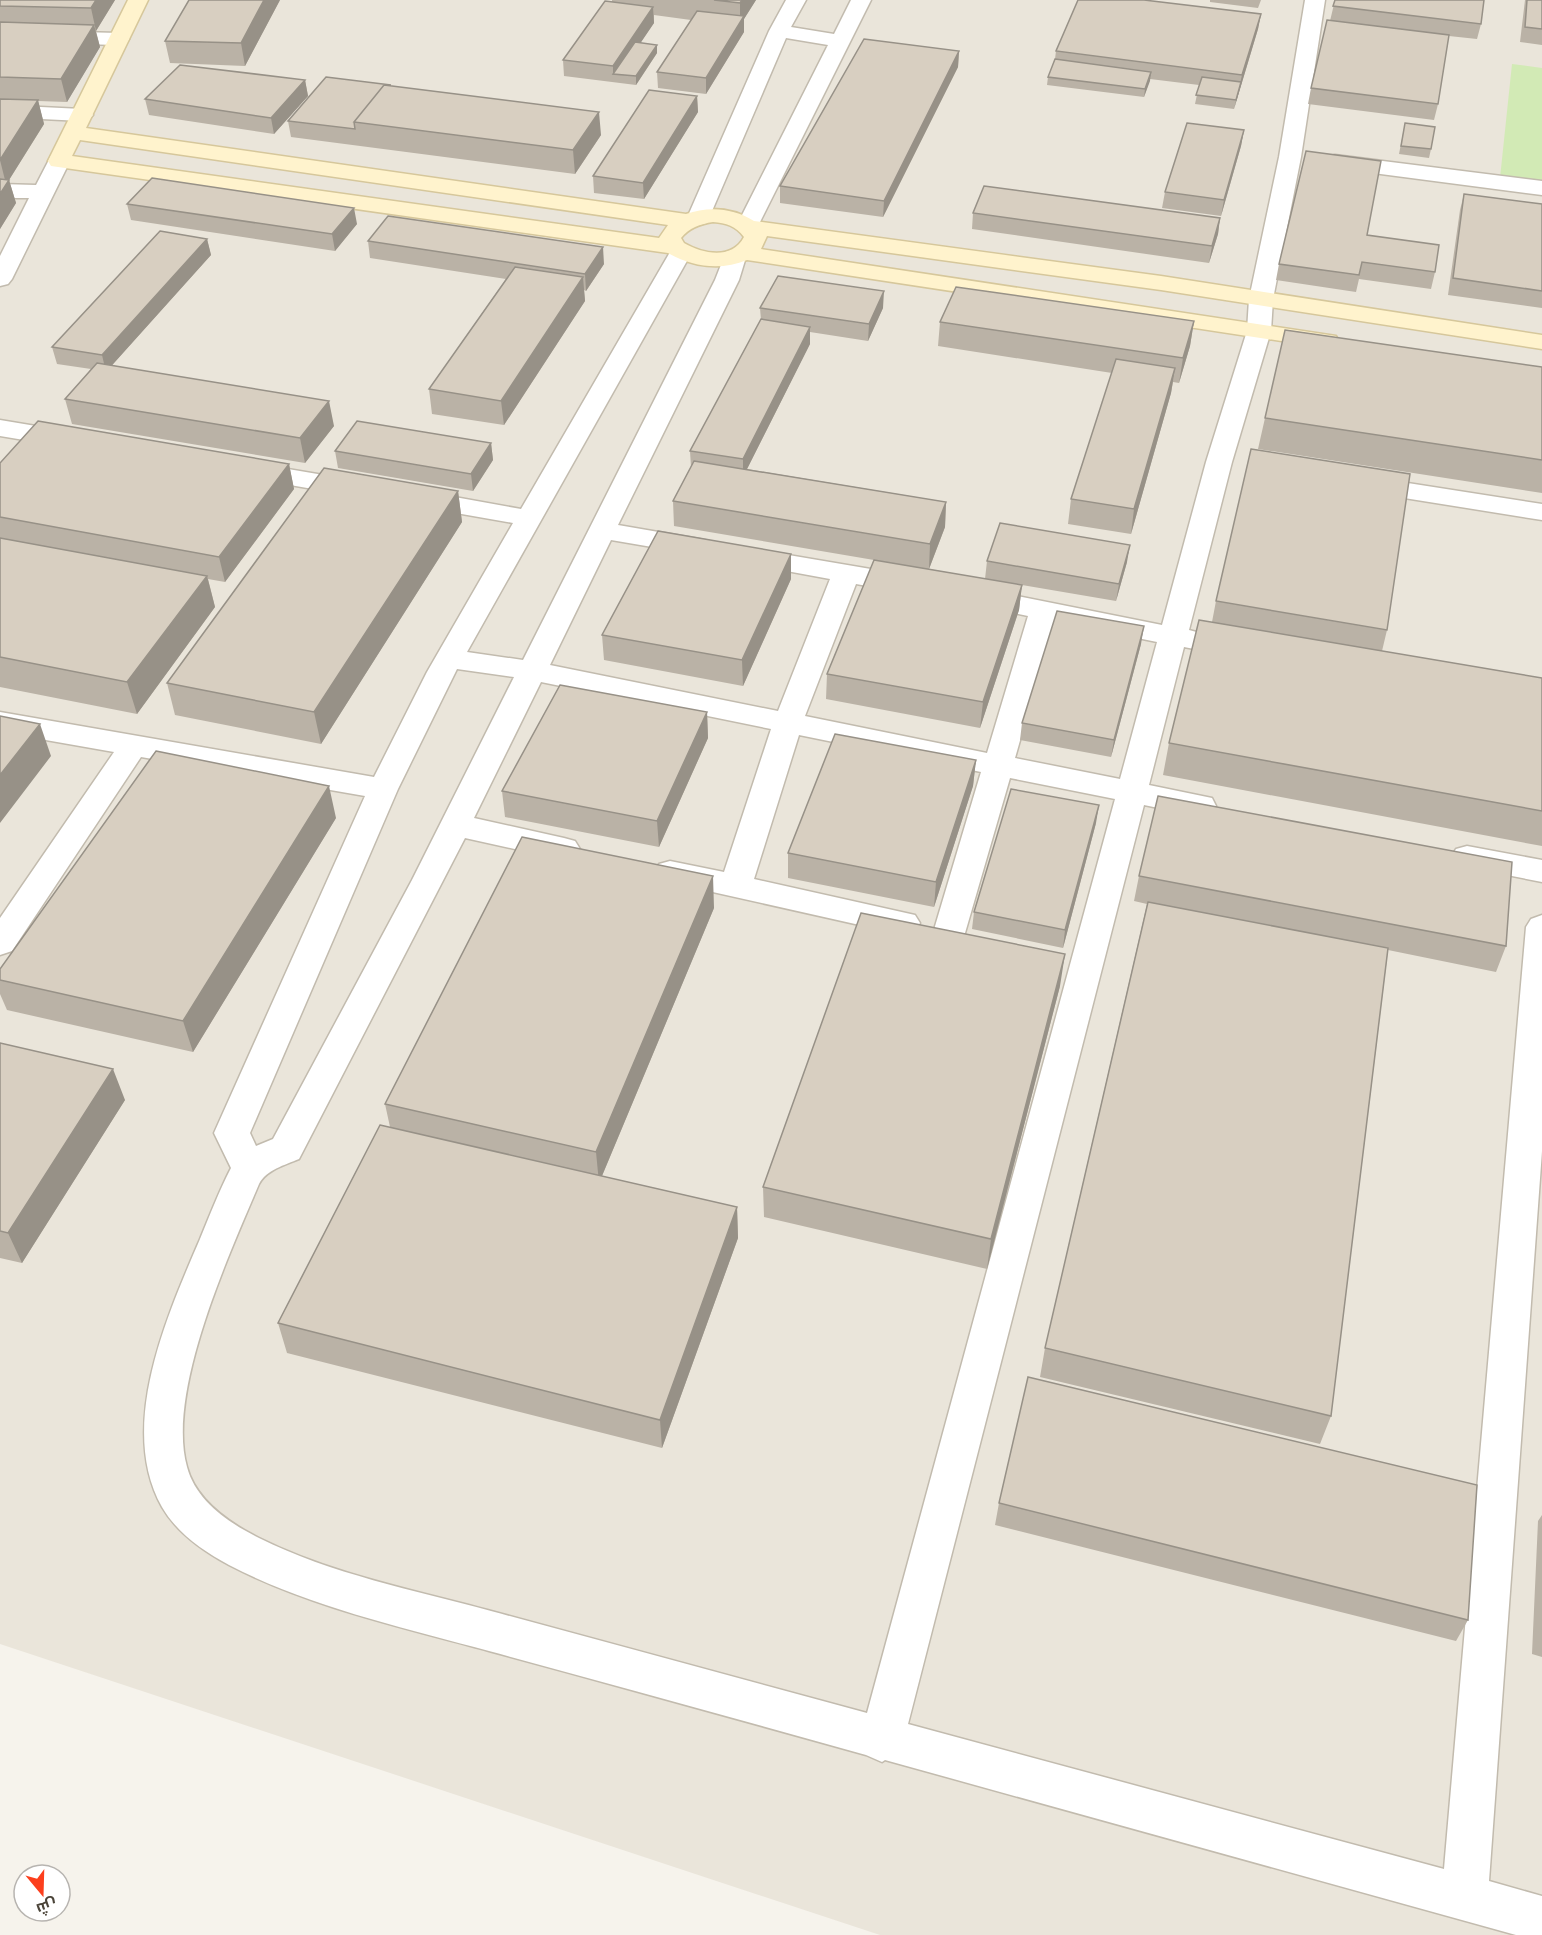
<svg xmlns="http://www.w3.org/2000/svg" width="1542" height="1935" font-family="'Exo 2',Cairo,sans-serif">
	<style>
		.residential { fill: #eae5da }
		.green { fill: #d2eab5 }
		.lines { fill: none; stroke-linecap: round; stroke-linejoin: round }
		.street-casing { stroke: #c2bbae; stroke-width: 3 }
		.secondary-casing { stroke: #d6c79b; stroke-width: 3 }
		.street { fill: #fff; fill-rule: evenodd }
		.secondary { fill: #fff3cd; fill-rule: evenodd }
		.wall { fill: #bab2a6 }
		.shaded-wall { fill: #979187 }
		.building { fill: #d8cfc1; stroke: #979187; stroke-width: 1.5 }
	</style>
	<rect width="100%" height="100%" fill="#f6f3ec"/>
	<!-- residential -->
	<path class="residential" d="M 0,0 L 1542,0 L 1542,1935 L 880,1935 L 0,1644 Z"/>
	<!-- green -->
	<path class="green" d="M 1512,64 L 1542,68 L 1542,183 L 1500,178 Z"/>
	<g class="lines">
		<!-- street casing -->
		<g class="street-casing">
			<path id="street" d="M 786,0 L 806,0 L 791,27 L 834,34 L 851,0 L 871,0 L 756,230 L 748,232 L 740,230 L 737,225 L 828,45 L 786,38 L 709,218 L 706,223 L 698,225 L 690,223 L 687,218 L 769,31 Z
				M 1305,0 L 1325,0 L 1301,157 L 1273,299 L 1271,331 L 1232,462 L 1189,630 L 1204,634 L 1208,640 L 1204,646 L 1194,649 L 1184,647 L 1149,785 L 1212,798 L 1216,806 L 1212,814 L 1201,817 L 1144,805 L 908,1724 L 1444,1869 L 1526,927 L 1531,919 L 1542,915 L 1542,1151 L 1489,1881 L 1542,1896 L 1542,1935 L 1516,1935 L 885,1760 L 882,1762 L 866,1755 C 741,1720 615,1685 489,1651 C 402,1627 310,1607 229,1565 C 203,1551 177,1533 162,1507 C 117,1427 167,1316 200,1239 C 210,1215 219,1191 231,1168 L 214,1133 L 365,796 L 141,757 L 12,951 L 0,955 L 0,918 L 114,752 L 0,732 L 0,712 L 374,777 L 427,672 L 513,523 L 416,506 L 407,504 L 403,498 L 407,492 L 416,490 L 521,509 L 673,247 L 681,245 L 689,247 L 692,252 L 467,652 L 523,660 L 715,280 L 726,252 L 734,250 L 742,252 L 746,257 L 739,280 L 618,525 L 699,539 L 709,541 L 713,547 L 709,553 L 699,555 L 611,540 L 550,665 L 778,711 L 830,579 L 737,562 L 733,556 L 737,550 L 747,548 L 912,576 L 922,579 L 926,585 L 922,591 L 912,594 L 856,584 L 805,716 L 987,753 L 1028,616 L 967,603 L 963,597 L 967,591 L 977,588 L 1162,625 L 1206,462 L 1247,331 L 1249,299 L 1279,157 ZM 1054,621 L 1157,642 L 1120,779 L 1015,758 ZM 457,669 L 514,677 L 412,880 L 273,1139 L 256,1146 L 250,1133 L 398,789 ZM 541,682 L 771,729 L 724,872 L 670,861 L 659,864 L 654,872 L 659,880 L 904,935 L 915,931 L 920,923 L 915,915 L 754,879 L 799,735 L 981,772 L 933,933 L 938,941 L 949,945 L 960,941 L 965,933 L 1010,778 L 1115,799 L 867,1713 C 742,1679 617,1645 491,1611 C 414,1590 331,1574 259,1538 C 229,1523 196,1501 187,1467 C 166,1392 229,1255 259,1184 C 266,1170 285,1165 299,1159 L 465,838 L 564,860 L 575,857 L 580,849 L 575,841 L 564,838 L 474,818 Z
				M 0,30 L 119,33 L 126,35 L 129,39 L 126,43 L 119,45 L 0,42 Z
				M 0,105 L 82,109 L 89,111 L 93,115 L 89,119 L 82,121 L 0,117 Z
				M 59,155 L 67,156 L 70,161 L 12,279 L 8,284 L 0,286 L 0,256 L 29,198 L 0,198 L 0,184 L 36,185 L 51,156 Z
				M 1335,155 L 1542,181 L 1542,195 L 1327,167 L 1324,162 L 1327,157 Z
				M 0,420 L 72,432 L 81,435 L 85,440 L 81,445 L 72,448 L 0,436 Z
				M 247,462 L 359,481 L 368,483 L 372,489 L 368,495 L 359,497 L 238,476 L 234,470 L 238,464 Z
				M 1363,476 L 1542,504 L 1542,520 L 1354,490 L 1350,484 L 1354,478 Z
				M 1467,846 L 1542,860 L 1542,882 L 1456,865 L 1451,857 L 1456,849 Z"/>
		</g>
		<!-- secondary casing -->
		<g class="secondary-casing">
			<path id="secondary" d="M 128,0 L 148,0 L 86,128 L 686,214 C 709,206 733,208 754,221 L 1161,276 L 1542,335 L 1542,349 L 1161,290 L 767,236 L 761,249 L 1336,336 L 1339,341 L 1336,346 L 1327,348 L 747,260 C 721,271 692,267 668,253 L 51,166 L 48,161 ZM 80,140 L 668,225 L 659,238 L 72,156 ZM 713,222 C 726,223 736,226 744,237 C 732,260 703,254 684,243 L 681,238 C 689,228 700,224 713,222 Z"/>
		</g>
		<!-- street -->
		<use href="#street" class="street"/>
		<!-- secondary -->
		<use href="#secondary" class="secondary"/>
	</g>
	<!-- wall -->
	<path class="wall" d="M 0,0 L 115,0 L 96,31 L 100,47 L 67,102 L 38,101 L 44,124 L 9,180 L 16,203 L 0,229 Z
		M 280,0 L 245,66 L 170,63 L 165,41 Z
		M 612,0 L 756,0 L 744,19 L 744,32 L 706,94 L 658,88 L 657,72 L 691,20 L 654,15 L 654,23 L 640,43 L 657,53 L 636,85 L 564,76 L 563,60 L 612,2 Z
		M 1210,0 L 1261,0 L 1258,8 L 1210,2 Z
		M 1335,0 L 1481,24 L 1477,39 L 1449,36 L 1438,104 L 1434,120 L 1308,104 L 1311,88 L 1330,21 Z
		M 1525,0 L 1542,0 L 1542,45 L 1520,42 Z
		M 1261,14 L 1258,29 L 1234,109 L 1195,104 L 1199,85 L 1150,79 L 1144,97 L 1047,85 L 1048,77 L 1055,59 L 1056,51 Z
		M 959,51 L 958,67 L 883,217 L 780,203 L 780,186 Z
		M 305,80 L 308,96 L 274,134 L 149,115 L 145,99 Z
		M 391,86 L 601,135 L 575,174 L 291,137 L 288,121 Z
		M 697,96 L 698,112 L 644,199 L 594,193 L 593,176 Z
		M 1405,123 L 1431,149 L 1429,158 L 1399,154 Z
		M 1244,130 L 1241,146 L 1221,216 L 1162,208 L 1165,192 Z
		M 1464,194 L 1542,204 L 1542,308 L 1448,295 L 1460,210 Z
		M 127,204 L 357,224 L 335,251 L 131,220 Z
		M 973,213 L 1220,218 L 1218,234 L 1209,263 L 972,229 Z
		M 1367,235 L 1435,272 L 1431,289 L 1359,279 L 1356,292 L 1276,280 L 1279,264 Z
		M 207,239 L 211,255 L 112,365 L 334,426 L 305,463 L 72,424 L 65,399 L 91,369 L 57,364 L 52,347 Z
		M 368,241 L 604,264 L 586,291 L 584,290 L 585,301 L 504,425 L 432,414 L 429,389 L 506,279 L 370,258 Z
		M 760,308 L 883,308 L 868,341 L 810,332 L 810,344 L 747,469 L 946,502 L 945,527 L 929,569 L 985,579 L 987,561 L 1127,562 L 1116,601 L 1022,585 L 1019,610 L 980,728 L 826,699 L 827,674 L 874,560 L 674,526 L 673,501 L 691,467 L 690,451 L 761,320 Z
		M 1194,321 L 1190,346 L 1179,383 L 1173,382 L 1171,393 L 1131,534 L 1068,524 L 1071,499 L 1112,373 L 938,346 L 940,322 Z
		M 1542,367 L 1542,493 L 1258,449 L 1265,418 Z
		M 491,443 L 493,460 L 473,491 L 338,468 L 335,451 Z
		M 0,463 L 289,464 L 294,489 L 225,582 L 208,579 L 215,607 L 137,714 L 0,687 Z
		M 458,491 L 462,522 L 321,744 L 175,715 L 167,683 Z
		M 791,579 L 743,686 L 604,660 L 602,635 Z
		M 1216,601 L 1387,630 L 1382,651 L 1542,678 L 1542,846 L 1163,775 L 1169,743 L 1212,622 Z
		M 1141,644 L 1111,757 L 1020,740 L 1022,723 Z
		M 707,712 L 708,738 L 659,847 L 505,817 L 502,791 Z
		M 976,760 L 973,786 L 934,907 L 788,878 L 788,853 Z
		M 336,818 L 193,1052 L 7,1010 L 0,994 L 0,969 Z
		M 1096,823 L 1063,948 L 972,929 L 974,912 Z
		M 1139,876 L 1506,946 L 1496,972 L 1388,950 L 1331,1416 L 1320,1444 L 1040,1377 L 1045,1348 L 1147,904 L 1134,901 Z
		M 714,908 L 602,1176 L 737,1207 L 738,1238 L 662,1448 L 287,1353 L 278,1323 L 390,1127 L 385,1104 Z
		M 1060,986 L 987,1269 L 764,1217 L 763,1187 Z
		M 0,1043 L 125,1100 L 22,1263 L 0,1258 Z
		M 999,1503 L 1468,1620 L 1456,1641 L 995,1525 Z
		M 1542,1515 L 1542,1657 L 1532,1654 L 1538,1521 Z"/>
	<!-- shaded-wall -->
	<path class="shaded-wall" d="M 96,0 L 115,0 L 96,31 L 91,8 Z
		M 264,0 L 280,0 L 245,66 L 241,43 Z
		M 742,0 L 756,0 L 744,19 L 744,32 L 706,94 L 706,78 L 740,23 L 740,3 Z
		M 653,7 L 654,23 L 619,75 L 613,74 L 613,66 Z
		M 1261,14 L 1258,29 L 1234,109 L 1242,75 Z
		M 94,25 L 100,47 L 67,102 L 61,79 Z
		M 657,45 L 657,53 L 636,85 L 636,76 Z
		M 959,51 L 958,67 L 883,217 L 884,201 Z
		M 1151,72 L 1150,81 L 1144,97 L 1145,89 Z
		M 305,80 L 308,96 L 274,134 L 271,118 Z
		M 697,96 L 698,112 L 644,199 L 643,183 Z
		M 38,100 L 44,124 L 9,180 L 16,203 L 0,229 L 0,194 L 6,184 L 0,160 Z
		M 599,112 L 601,135 L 575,174 L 573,150 Z
		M 1244,130 L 1241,146 L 1221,216 L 1224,200 Z
		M 354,208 L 357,224 L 335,251 L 332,234 Z
		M 1220,218 L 1218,234 L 1209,263 L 1212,246 Z
		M 207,239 L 211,255 L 106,372 L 102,355 Z
		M 603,247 L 604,264 L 586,291 L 585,274 Z
		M 583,277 L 585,301 L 504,425 L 501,401 Z
		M 884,291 L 883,308 L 868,341 L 869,324 Z
		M 1194,321 L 1190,346 L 1179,383 L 1183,358 Z
		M 810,327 L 810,344 L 743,477 L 743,459 Z
		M 1175,368 L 1171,393 L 1131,534 L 1134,509 Z
		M 329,401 L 334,426 L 305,463 L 300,438 Z
		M 491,443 L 493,460 L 473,491 L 471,474 Z
		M 289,464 L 294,489 L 225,582 L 219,557 Z
		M 458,491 L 462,522 L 321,744 L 314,712 Z
		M 946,502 L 945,527 L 929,569 L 930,544 Z
		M 1130,545 L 1127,562 L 1116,601 L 1119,584 Z
		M 791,554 L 791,579 L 743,686 L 742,660 Z
		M 207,576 L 215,607 L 137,714 L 127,682 Z
		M 1022,585 L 1019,610 L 980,728 L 983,702 Z
		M 1144,626 L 1141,644 L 1111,757 L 1114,740 Z
		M 707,712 L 708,738 L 659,847 L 657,821 Z
		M 40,724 L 51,756 L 0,823 L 0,775 Z
		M 976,760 L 973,786 L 934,907 L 936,882 Z
		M 329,786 L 336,818 L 193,1052 L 183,1021 Z
		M 1099,805 L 1096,823 L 1063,948 L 1065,930 Z
		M 713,876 L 714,908 L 599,1183 L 596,1152 Z
		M 1065,954 L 1060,986 L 987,1269 L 991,1239 Z
		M 113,1069 L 125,1100 L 22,1263 L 8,1233 Z
		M 737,1207 L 738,1238 L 662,1448 L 660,1420 Z"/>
	<!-- building -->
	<path class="building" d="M 0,0 L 96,0 L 91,8 L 0,6 Z
		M 189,0 L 264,0 L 241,43 L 165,41 Z
		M 714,0 L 742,0 L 740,3 Z
		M 1078,0 L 1144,0 L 1261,14 L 1242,75 L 1056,51 Z
		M 1335,0 L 1484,0 L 1481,24 L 1333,6 Z
		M 1527,0 L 1542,0 L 1542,29 L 1525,27 Z
		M 605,1 L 653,7 L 613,66 L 563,60 Z
		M 697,11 L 744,16 L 706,78 L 657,72 Z
		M 1327,20 L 1449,35 L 1438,104 L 1311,88 Z
		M 0,22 L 94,25 L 61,79 L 0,77 Z
		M 864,39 L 959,51 L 884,201 L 780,186 Z
		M 635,42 L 657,45 L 636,76 L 613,74 Z
		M 1055,59 L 1151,72 L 1145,89 L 1048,77 Z
		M 180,65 L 305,80 L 271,118 L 145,99 Z
		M 326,77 L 391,85 L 384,85 L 354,122 L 355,129 L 288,121 Z
		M 1202,77 L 1241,82 L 1236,100 L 1196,95 Z
		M 384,85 L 599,112 L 573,150 L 354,122 Z
		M 649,90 L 697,96 L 643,183 L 593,176 Z
		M 0,99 L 38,100 L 0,160 Z
		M 1187,123 L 1244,130 L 1224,200 L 1165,192 Z
		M 1405,123 L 1435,127 L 1431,149 L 1401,146 Z
		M 1306,151 L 1381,161 L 1367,235 L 1439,245 L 1435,272 L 1362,262 L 1359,275 L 1279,264 Z
		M 152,178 L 354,208 L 332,234 L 127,204 Z
		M 0,179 L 9,180 L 0,194 Z
		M 984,186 L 1220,218 L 1212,246 L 973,213 Z
		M 1464,194 L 1542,204 L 1542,291 L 1453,278 Z
		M 388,216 L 603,247 L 585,274 L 368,241 Z
		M 160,231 L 207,239 L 102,355 L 52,347 Z
		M 515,267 L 583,277 L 501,401 L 429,389 Z
		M 778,276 L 884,291 L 869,324 L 760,308 Z
		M 956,287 L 1194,321 L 1183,358 L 940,322 Z
		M 761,319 L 810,327 L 743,459 L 690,451 Z
		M 1285,330 L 1542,367 L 1542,460 L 1265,418 Z
		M 1116,359 L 1175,368 L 1134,509 L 1071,499 Z
		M 97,363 L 329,401 L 300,438 L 65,399 Z
		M 38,421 L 289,464 L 219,557 L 0,517 L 0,463 Z
		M 357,421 L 491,443 L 471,474 L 335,451 Z
		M 1251,449 L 1410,474 L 1387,630 L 1216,601 Z
		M 694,461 L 946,502 L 930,544 L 673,501 Z
		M 324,468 L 458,491 L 314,712 L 167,683 Z
		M 1000,523 L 1130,545 L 1119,584 L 987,561 Z
		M 658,531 L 791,554 L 742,660 L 602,635 Z
		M 0,538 L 207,576 L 127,682 L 0,657 Z
		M 874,560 L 1022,585 L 983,702 L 827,674 Z
		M 1057,611 L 1144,626 L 1114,740 L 1022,723 Z
		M 1199,620 L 1542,678 L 1542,811 L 1169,743 Z
		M 560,685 L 707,712 L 657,821 L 502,791 Z
		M 0,716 L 40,724 L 0,775 Z
		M 835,734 L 976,760 L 936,882 L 788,853 Z
		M 156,751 L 329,786 L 183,1021 L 0,980 L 0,969 Z
		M 1011,789 L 1099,805 L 1065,930 L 974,912 Z
		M 1158,796 L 1512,862 L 1506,946 L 1139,876 Z
		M 522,837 L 713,876 L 596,1152 L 385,1104 Z
		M 1148,902 L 1388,948 L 1331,1416 L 1045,1348 Z
		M 861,913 L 1065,954 L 991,1239 L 763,1187 Z
		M 0,1043 L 113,1069 L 8,1233 L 0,1231 Z
		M 380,1125 L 737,1207 L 660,1420 L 278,1323 Z
		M 1028,1377 L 1477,1485 L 1468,1620 L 999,1503 Z"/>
	<!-- north arrow -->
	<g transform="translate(42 1893) rotate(161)"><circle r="28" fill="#ffffff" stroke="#b7b4b0" stroke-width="1.5"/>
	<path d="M0-4.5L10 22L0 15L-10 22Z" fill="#fc3f1d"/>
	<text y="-9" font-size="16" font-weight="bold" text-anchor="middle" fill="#4b4439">ش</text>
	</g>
</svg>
